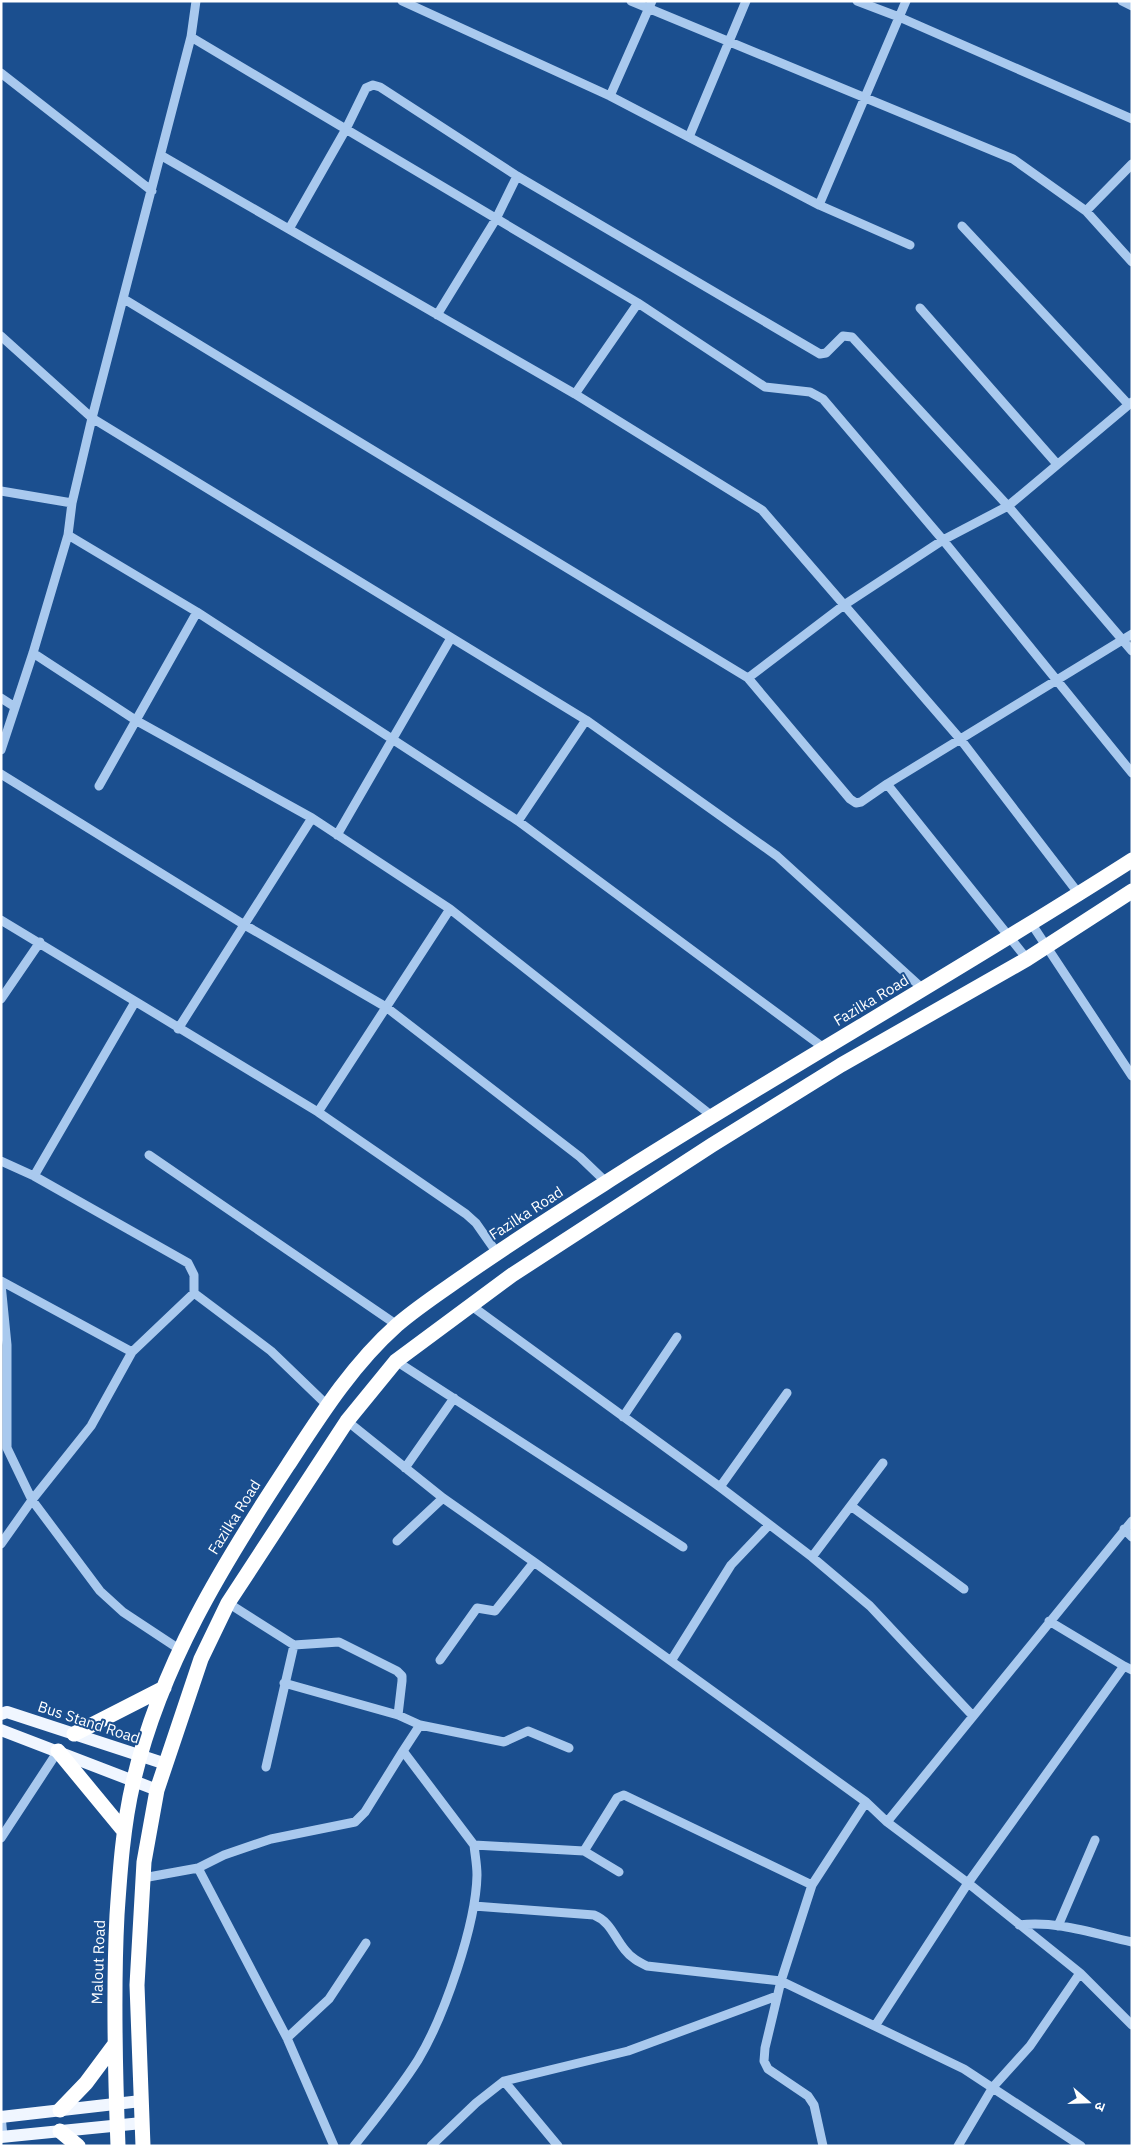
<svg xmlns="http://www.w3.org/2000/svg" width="1133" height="2147" font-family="'IBM Plex Sans','Noto Sans Devanagari',sans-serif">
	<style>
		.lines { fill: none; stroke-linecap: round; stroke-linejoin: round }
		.minor { stroke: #a9c9ee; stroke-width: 9 }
		.major { stroke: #f0f6ff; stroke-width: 12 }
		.highway { stroke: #fff; stroke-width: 15 }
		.labels { text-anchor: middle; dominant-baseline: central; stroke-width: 4; stroke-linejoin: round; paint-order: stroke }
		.street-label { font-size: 15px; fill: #fff; stroke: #1b4f8f }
	</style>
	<rect width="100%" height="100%" fill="#1b4f8f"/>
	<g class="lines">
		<!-- minor -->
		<path class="minor" d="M 402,1 L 610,96 L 819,205 L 910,245
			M 631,1 L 1013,159 L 1086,211 L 1132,262
			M 857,1 L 899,17 L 1132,119
			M 1122,1 L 1132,6
			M 191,37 L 638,303 L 765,387 L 810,392 L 823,399 L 943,540 L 1132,773
			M 1,73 L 152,191
			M 610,96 L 652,1
			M 689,137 L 746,1
			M 162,156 L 575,394 L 762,510 L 961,740 L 1079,894
			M 819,205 L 906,1
			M 1086,211 L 1132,164
			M 962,226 L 1128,404
			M 289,229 L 346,129 L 366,88 L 373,85 L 380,87 L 517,176 L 820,354 L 826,353 L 843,336 L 852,337 L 1008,506 L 1132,651
			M 124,299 L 748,678 L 850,799 L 856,803 L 861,802 L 887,784 L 1027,959
			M 920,308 L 1057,464
			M 437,315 L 496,219 L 517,176
			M 1,336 L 92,418 L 586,720 L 777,856 L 923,989
			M 575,394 L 638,303
			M 1,491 L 72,503
			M 68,535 L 197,612 L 518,821 L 824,1048
			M 33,653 L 137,721 L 312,818 L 450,909 L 712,1116
			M 748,678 L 844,605 L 943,540 L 1008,506 L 1132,402
			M 1,698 L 15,707
			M 1,750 L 33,653 L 68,535 L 72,503 L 92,418 L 191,37 L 196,1
			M 1,774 L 243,924 L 386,1007 L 580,1157 L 606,1182
			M 887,784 L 1132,634
			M 99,786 L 197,612
			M 518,821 L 586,720
			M 337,835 L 451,638
			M 1,920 L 318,1112 L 466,1214 L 476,1223 L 497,1253
			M 1031,923 L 1132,1076
			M 1,999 L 40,942
			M 135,1002 L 34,1176 L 188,1263 L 194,1275 L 194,1293
			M 178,1029 L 312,818
			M 318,1112 L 450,909
			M 149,1155 L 397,1325
			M 1,1161 L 34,1176
			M 1,1281 L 132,1352 L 194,1293 L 271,1351 L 327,1405
			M 1,1284 L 7,1345 L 7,1448 L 32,1500 L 1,1544
			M 469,1304 L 720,1487 L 812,1557 L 870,1606 L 972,1715
			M 132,1352 L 91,1426 L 32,1500 L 100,1591 L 123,1612 L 179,1649
			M 396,1361 L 683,1547
			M 623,1417 L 677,1337
			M 347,1421 L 443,1498 L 534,1562 L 866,1802 L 887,1822 L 968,1883 L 1080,1973 L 1132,2025
			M 405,1468 L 454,1398
			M 720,1487 L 787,1393
			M 851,1506 L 964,1589
			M 1124,1529 L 1132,1537
			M 397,1541 L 443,1498
			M 812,1557 L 883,1463
			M 228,1603 L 294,1645 L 266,1767
			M 1049,1621 L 1124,1666
			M 294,1645 L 339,1642 L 397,1671 L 402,1676 L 402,1681 L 398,1715
			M 440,1660 L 477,1608 L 495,1611 L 534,1562
			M 671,1661 L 731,1565 L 769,1525
			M 284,1683 L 398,1715 L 420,1725 L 504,1742 L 528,1731 L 569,1748
			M 420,1725 L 403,1751 L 474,1845 L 584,1851 L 619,1872
			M 887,1822 L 1132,1521
			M 1,1838 L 58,1751
			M 584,1851 L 617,1798 L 624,1795 L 812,1885
			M 198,1868 L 224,1855 L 271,1839 L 355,1822 L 365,1812 L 403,1751
			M 143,1878 L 198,1868 L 287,2038 L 334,2146
			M 474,1906 L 594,1915 C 611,1922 614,1937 625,1950 C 631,1958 639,1962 647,1966 L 781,1981 L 964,2069 L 1081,2146
			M 1019,1925 C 1056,1920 1095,1934 1132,1942
			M 1058,1926 L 1095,1840
			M 875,2026 L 968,1883 L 1124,1666 L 1132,1670
			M 287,2038 L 329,1999 L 366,1943
			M 504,2081 L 558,2146
			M 1,2115 L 3,2137
			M 354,2146 C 376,2118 399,2090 418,2060 C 444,2017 476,1925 477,1875 C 477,1865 475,1855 474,1845
			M 431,2146 L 476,2103 L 504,2081 L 628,2051 L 777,1996
			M 823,2146 L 814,2105 L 808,2096 L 768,2069 L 764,2061 L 765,2048 L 781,1981 L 812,1885 L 866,1802
			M 958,2146 L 993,2087 L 1030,2046 L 1080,1973"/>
		<!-- major -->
		<path class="major" d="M 1,1714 L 7,1712 L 166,1764
			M 1,1730 L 157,1790
			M 1,2117 L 141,2101
			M 1,2137 L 142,2123"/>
		<!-- highway -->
		<path class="highway" d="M 74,1734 L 164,1688
			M 58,1751 L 124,1831
			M 60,2110 L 86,2083 L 115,2044
			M 60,2131 L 78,2146
			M 118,2146 C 115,2069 113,1992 117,1915 C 120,1871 123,1826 133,1783 C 160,1666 223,1564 288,1465 C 320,1416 352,1365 397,1325 C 419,1306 444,1290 468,1273 C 519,1237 572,1204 624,1171 C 792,1065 965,967 1132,860
			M 143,2146 L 137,1985 L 144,1862 L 157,1790 L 201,1659 L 228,1603 L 347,1421 L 396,1361 L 512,1275 L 712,1145 L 841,1065 L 1027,959 L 1132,891"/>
	</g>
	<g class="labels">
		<!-- street labels -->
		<g class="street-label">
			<text transform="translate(871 1000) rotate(-31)">Fazilka Road</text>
			<text transform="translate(526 1213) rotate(-33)">Fazilka Road</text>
			<text transform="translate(234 1517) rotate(-58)">Fazilka Road</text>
			<text transform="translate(89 1722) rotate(18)">Bus Stand Road</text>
			<text transform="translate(98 1962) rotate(-88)">Malout Road</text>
		</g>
	</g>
	<!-- border -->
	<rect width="1133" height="2147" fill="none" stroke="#ffffff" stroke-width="5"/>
	<!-- north arrow -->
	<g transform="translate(1088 2102) rotate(110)" stroke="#1b4f8f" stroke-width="4" paint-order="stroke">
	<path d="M0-4L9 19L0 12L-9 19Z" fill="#ffffff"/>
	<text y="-8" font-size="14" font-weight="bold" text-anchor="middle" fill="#ffffff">उ</text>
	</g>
</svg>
